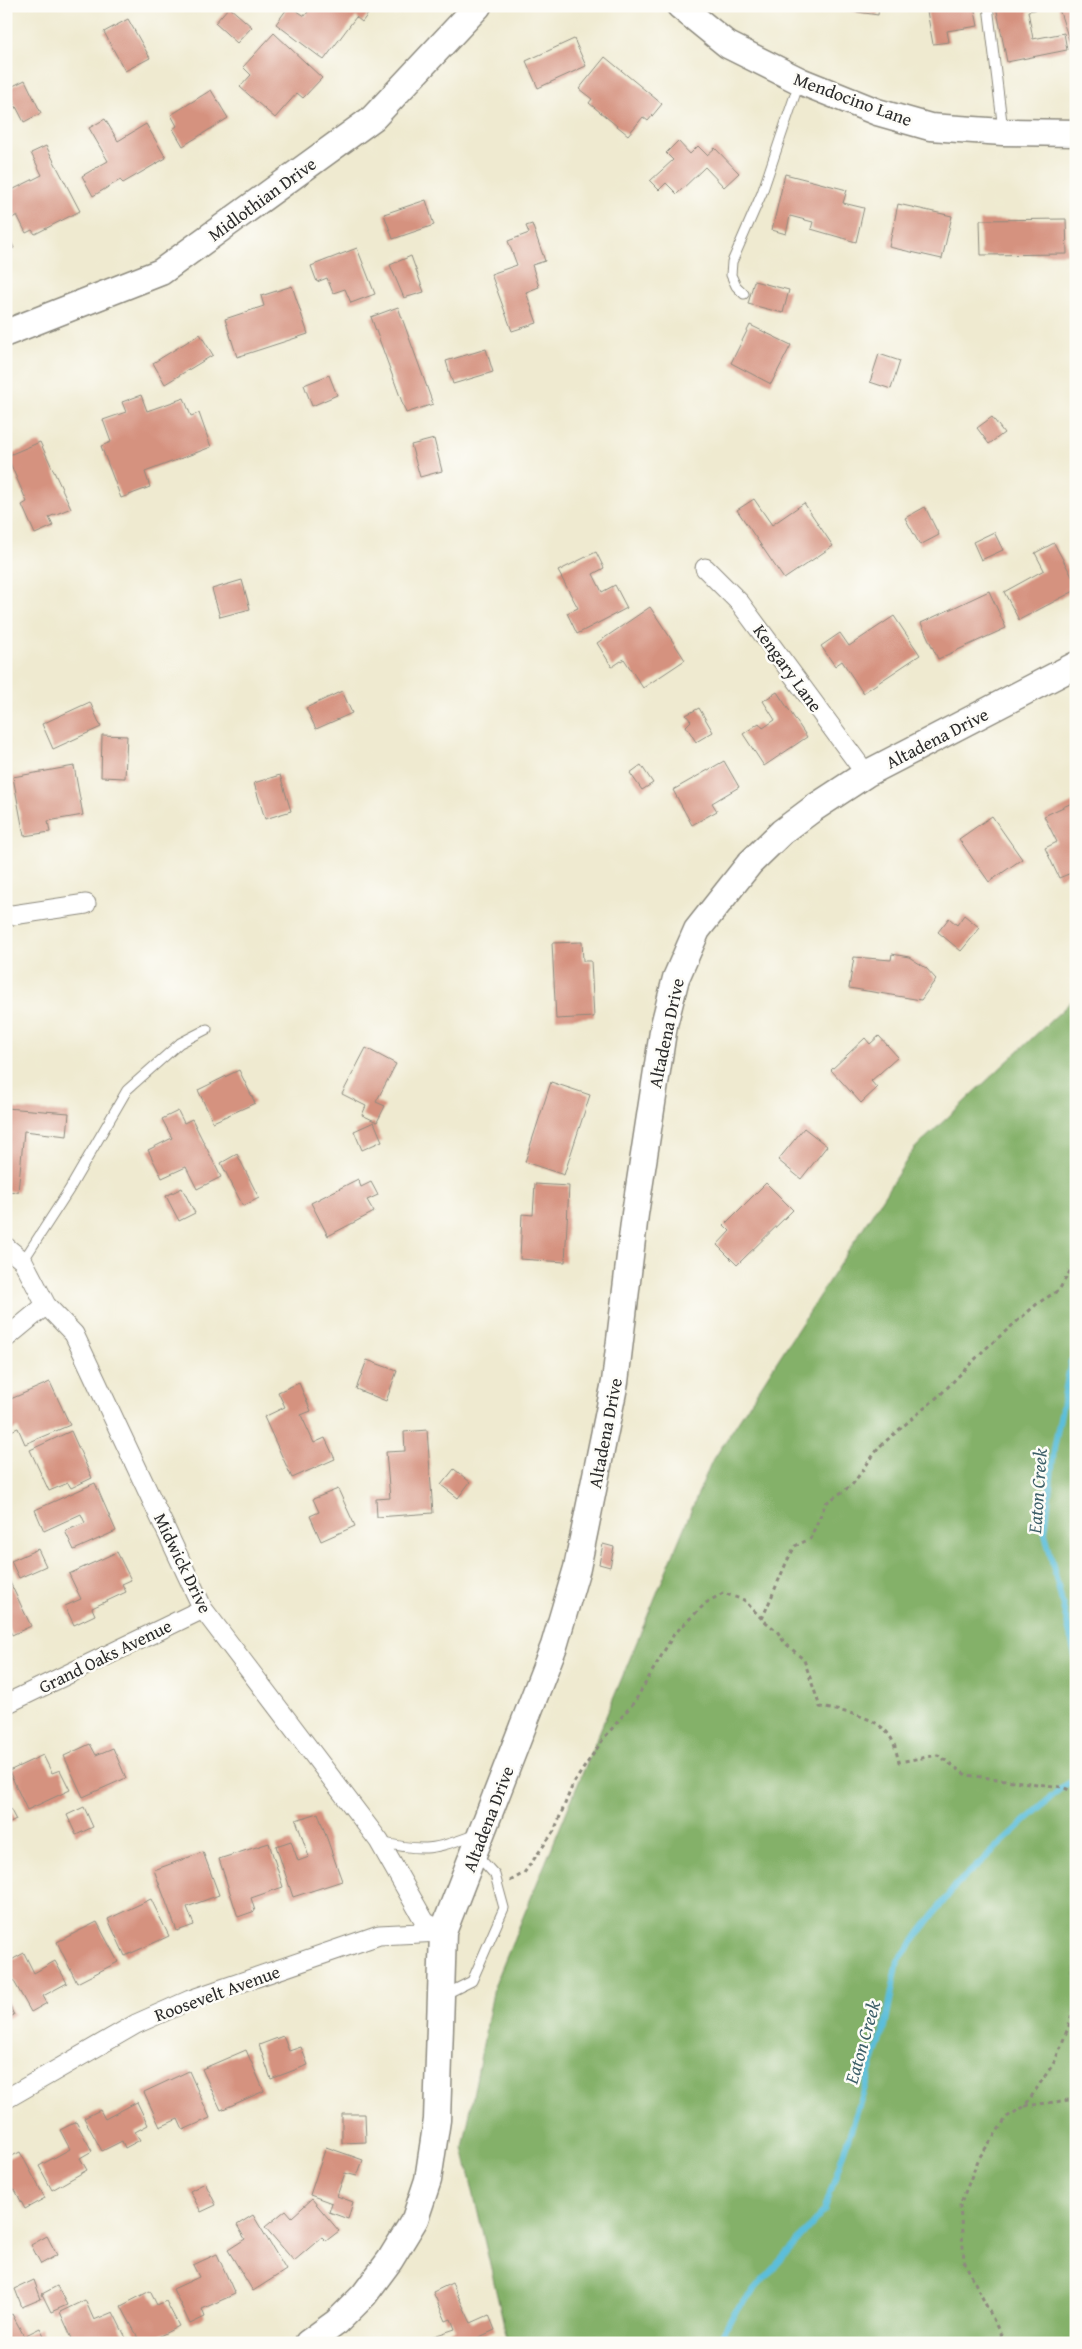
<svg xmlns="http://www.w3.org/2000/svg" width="1082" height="2349" font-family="'Gentium Book Plus',serif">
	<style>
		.forest { fill: #84b169; stroke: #586e4a }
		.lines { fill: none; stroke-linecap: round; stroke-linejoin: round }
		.stream { stroke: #5cbeda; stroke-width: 6 }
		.building { fill: #d5927f }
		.lane-casing { stroke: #8d8a7e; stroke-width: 11 }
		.street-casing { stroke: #8d8a7e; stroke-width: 21 }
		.secondary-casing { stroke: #8d8a7e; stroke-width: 29 }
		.path { stroke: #8d8a7e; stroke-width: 3; stroke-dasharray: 4 4; stroke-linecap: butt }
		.lane { stroke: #fff; stroke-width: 9 }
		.street { stroke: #fff; stroke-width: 19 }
		.secondary { stroke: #fff; stroke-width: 26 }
		.labels { text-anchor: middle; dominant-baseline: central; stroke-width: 5; stroke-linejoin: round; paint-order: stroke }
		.street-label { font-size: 18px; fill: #2b2b2b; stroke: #fdfcf7 }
		.water-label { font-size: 19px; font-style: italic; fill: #3c5e68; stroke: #fdfcf7 }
	</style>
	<rect width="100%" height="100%" fill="#fdfcf7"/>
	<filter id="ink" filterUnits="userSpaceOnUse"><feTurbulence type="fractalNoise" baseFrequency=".02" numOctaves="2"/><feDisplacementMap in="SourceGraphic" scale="10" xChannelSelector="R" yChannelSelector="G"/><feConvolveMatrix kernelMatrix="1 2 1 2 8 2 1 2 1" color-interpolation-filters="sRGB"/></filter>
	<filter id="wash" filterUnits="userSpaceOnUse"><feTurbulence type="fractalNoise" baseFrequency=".0096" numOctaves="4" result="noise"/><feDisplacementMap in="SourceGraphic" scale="20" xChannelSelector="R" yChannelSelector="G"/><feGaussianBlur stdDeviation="1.12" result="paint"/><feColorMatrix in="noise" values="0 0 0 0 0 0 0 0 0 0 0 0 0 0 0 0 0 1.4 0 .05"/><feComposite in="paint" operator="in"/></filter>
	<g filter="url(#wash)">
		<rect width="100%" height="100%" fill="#efead0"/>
		<!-- forest -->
		<path class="forest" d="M 1076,997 L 1076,2343 L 508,2343 L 463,2148 L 494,1987 L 710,1465 L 914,1149 Z"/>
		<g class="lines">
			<!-- stream -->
			<path class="stream" d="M 1076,1356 L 1071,1361 L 1054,1449 L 1045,1533 L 1076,1659
				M 718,2343 L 733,2314 L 824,2211 L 885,2027 L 898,1961 L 957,1884 L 1062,1787 L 1076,1779"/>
		</g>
		<g id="blocks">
			<!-- building -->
			<path class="building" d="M 289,6 L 305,16 L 312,6 L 374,6 L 362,22 L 356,17 L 324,60 L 276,24 Z
				M 818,6 L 879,6 L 878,15 Z
				M 926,6 L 974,6 L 978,26 L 947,31 L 949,42 L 933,44 Z
				M 996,6 L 1039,6 L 1039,9 L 1028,11 L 1033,39 L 1064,33 L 1067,50 L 1007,62 Z
				M 1058,6 L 1076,6 L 1076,58 L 1075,58 Z
				M 229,7 L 252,27 L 237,43 L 215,23 Z
				M 128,19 L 150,58 L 125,71 L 104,32 Z
				M 274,33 L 322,78 L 303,98 L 297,93 L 275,118 L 240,87 L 251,75 L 243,67 Z
				M 574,39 L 586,66 L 538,88 L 526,61 Z
				M 605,57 L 662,104 L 648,121 L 643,117 L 628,135 L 589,103 L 592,99 L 579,89 Z
				M 25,80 L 41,113 L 24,122 L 7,89 Z
				M 211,90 L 228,118 L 183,146 L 173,129 L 177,126 L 171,115 Z
				M 105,119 L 118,141 L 146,124 L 166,158 L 123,183 L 120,180 L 93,196 L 82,176 L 108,161 L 89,128 Z
				M 678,141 L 690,154 L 698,146 L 707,155 L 715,148 L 739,173 L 724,187 L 705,167 L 677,194 L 666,183 L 659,190 L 650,181 L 673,160 L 666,153 Z
				M 46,146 L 80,211 L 35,234 L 32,230 L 26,233 L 17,215 L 11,219 L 6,210 L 6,193 L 42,175 L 31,153 Z
				M 785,174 L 847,190 L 843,203 L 864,208 L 856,242 L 811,229 L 813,222 L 790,216 L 786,234 L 772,230 Z
				M 426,200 L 434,225 L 393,239 L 384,214 Z
				M 898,204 L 952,216 L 942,259 L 889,247 Z
				M 1066,219 L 1067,254 L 981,255 L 980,220 Z
				M 532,224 L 545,261 L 532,265 L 539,287 L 526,292 L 537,323 L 512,331 L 491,274 L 517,265 L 508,241 L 529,233 L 526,226 Z
				M 6,230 L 14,248 L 6,252 Z
				M 357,248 L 375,294 L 351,303 L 345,289 L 333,293 L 327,278 L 317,282 L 311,266 Z
				M 411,256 L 424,292 L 404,298 L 390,265 Z
				M 754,281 L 789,290 L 783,313 L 748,304 Z
				M 292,286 L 308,334 L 237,357 L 225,319 L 264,306 L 261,296 Z
				M 398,307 L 433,404 L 406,413 L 371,317 Z
				M 750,325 L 791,345 L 771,384 L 731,363 Z
				M 200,334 L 213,355 L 165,384 L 153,363 Z
				M 486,349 L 493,372 L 453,384 L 446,361 Z
				M 879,354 L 900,361 L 891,389 L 870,382 Z
				M 329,375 L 337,395 L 312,406 L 304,385 Z
				M 141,395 L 147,411 L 184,398 L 191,416 L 199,413 L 211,447 L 145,472 L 150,487 L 121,498 L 101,446 L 111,442 L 103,420 L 126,412 L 122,402 Z
				M 992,417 L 1004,433 L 989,444 L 977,428 Z
				M 434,439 L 442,471 L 420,477 L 411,445 Z
				M 40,442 L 71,508 L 49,517 L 53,526 L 35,534 L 22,505 L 27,502 L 7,456 Z
				M 754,499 L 772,525 L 804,503 L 833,546 L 784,579 L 737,510 Z
				M 925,507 L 939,535 L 920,545 L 905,518 Z
				M 994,532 L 1003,550 L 981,560 L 973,542 Z
				M 1054,543 L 1076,584 L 1076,590 L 1019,620 L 1004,592 L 1044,570 L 1035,553 Z
				M 596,552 L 604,568 L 593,574 L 602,592 L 615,585 L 627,608 L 577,634 L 567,613 L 578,608 L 558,571 Z
				M 242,580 L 250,609 L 220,617 L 212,589 Z
				M 989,591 L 1006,628 L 938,659 L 921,623 Z
				M 650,607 L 685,660 L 643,688 L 624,659 L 612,667 L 597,643 Z
				M 894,616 L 920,655 L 863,693 L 842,661 L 835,666 L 821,646 L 840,633 L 849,646 Z
				M 342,691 L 352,713 L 316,729 L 306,708 Z
				M 777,692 L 807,737 L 764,766 L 743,734 L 759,723 L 763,728 L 775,720 L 763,701 Z
				M 90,702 L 101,727 L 53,749 L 42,724 Z
				M 699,708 L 713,732 L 696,742 L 686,726 L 691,721 L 686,715 Z
				M 102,735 L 127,736 L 125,778 L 101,777 Z
				M 724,761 L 739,787 L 712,803 L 717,811 L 692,825 L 673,790 Z
				M 641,765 L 653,783 L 642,790 L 630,773 Z
				M 74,766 L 83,815 L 48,821 L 50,832 L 24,836 L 13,777 Z
				M 280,775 L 291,811 L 265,819 L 254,783 Z
				M 1076,801 L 1076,857 L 1071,859 L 1076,871 L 1059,878 L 1045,848 L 1057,842 L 1044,816 Z
				M 992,816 L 1022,859 L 989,882 L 959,839 Z
				M 964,915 L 980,928 L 961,951 L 938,932 L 949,918 L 957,925 Z
				M 582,942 L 583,961 L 591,961 L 594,1017 L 556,1019 L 552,943 Z
				M 892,954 L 909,957 L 926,968 L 936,979 L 921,1000 L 849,988 L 854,957 L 891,960 Z
				M 879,1036 L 898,1057 L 871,1081 L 877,1088 L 861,1103 L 831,1070 L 865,1038 L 870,1044 Z
				M 366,1048 L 396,1064 L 376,1102 L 385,1106 L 377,1122 L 362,1115 L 366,1106 L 342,1094 Z
				M 239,1070 L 255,1103 L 213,1122 L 198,1090 Z
				M 551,1082 L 590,1095 L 564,1175 L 525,1162 Z
				M 6,1108 L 69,1113 L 67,1136 L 24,1131 L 18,1192 L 6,1191 Z
				M 178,1111 L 184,1123 L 192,1119 L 221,1177 L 197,1189 L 186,1167 L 162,1178 L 148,1150 L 172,1138 L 162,1119 Z
				M 374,1122 L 382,1141 L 362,1150 L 354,1131 Z
				M 804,1128 L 827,1146 L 801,1179 L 778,1160 Z
				M 237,1154 L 259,1198 L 243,1206 L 221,1163 Z
				M 358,1179 L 361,1187 L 371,1182 L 378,1195 L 367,1200 L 374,1212 L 328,1236 L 311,1203 Z
				M 766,1183 L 793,1210 L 737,1265 L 717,1245 L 730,1231 L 724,1225 Z
				M 535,1184 L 569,1186 L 565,1262 L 520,1259 L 522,1214 L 533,1215 Z
				M 182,1188 L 195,1213 L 179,1221 L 166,1196 Z
				M 367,1360 L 397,1371 L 386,1401 L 356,1389 Z
				M 50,1382 L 70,1425 L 25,1444 L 18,1428 L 6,1433 L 6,1401 Z
				M 299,1383 L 311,1411 L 301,1415 L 314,1443 L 325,1438 L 335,1459 L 292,1478 L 264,1417 L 285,1407 L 278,1392 Z
				M 427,1430 L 433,1513 L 377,1517 L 376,1499 L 390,1498 L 386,1452 L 405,1451 L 404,1432 Z
				M 71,1431 L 92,1478 L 71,1488 L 68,1483 L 49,1491 L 30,1450 Z
				M 454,1469 L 470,1482 L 458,1498 L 441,1485 Z
				M 95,1483 L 116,1531 L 74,1550 L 65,1531 L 85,1523 L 81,1514 L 44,1531 L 35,1510 Z
				M 338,1489 L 355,1526 L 321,1541 L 310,1516 L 319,1512 L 313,1499 Z
				M 603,1544 L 614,1547 L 610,1567 L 599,1564 Z
				M 38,1549 L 46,1566 L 19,1578 L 11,1561 Z
				M 117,1552 L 131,1580 L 122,1584 L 126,1592 L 92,1608 L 95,1615 L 74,1625 L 65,1606 L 81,1599 L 69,1574 Z
				M 6,1574 L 31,1626 L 12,1635 L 8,1625 L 6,1626 Z
				M 90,1744 L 96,1755 L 113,1748 L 126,1778 L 83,1797 L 64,1756 Z
				M 43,1755 L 52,1773 L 60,1770 L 70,1790 L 27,1810 L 9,1771 Z
				M 6,1801 L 16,1820 L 6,1825 Z
				M 84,1807 L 93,1827 L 76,1835 L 67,1815 Z
				M 318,1813 L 342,1881 L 293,1897 L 276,1846 L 291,1841 L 298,1861 L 309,1857 L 296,1820 Z
				M 269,1843 L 283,1887 L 251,1898 L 255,1911 L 238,1917 L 219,1859 Z
				M 203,1852 L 219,1895 L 187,1907 L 194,1925 L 177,1931 L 154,1870 Z
				M 151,1899 L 169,1936 L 125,1956 L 108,1919 Z
				M 97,1922 L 118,1962 L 77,1983 L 57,1942 Z
				M 24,1953 L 34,1973 L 55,1961 L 67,1983 L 43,1996 L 47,2003 L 31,2012 L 6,1967 L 6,1963 Z
				M 6,1999 L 14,2015 L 6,2019 Z
				M 283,2036 L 289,2051 L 301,2047 L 308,2065 L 271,2079 L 259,2045 Z
				M 246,2050 L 264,2091 L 221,2110 L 202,2069 Z
				M 189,2071 L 210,2118 L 183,2130 L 178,2119 L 160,2127 L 144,2092 Z
				M 137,2102 L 148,2125 L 135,2132 L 140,2140 L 125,2148 L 122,2141 L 102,2151 L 84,2118 L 100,2110 L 105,2119 Z
				M 342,2114 L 365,2114 L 366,2142 L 342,2143 Z
				M 76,2122 L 92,2151 L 80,2158 L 87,2170 L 52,2190 L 39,2166 L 70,2149 L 60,2130 Z
				M 326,2147 L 363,2160 L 357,2176 L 345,2173 L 337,2196 L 353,2202 L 348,2219 L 329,2212 L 332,2203 L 310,2195 Z
				M 20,2152 L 45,2198 L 25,2209 L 15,2190 L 6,2194 L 6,2159 Z
				M 205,2183 L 216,2205 L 201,2212 L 190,2191 Z
				M 312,2199 L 339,2231 L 326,2241 L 322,2237 L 294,2261 L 265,2227 L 286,2210 L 292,2217 Z
				M 253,2215 L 286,2270 L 253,2291 L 228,2250 L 245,2239 L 237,2225 Z
				M 47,2236 L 57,2255 L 41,2264 L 31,2245 Z
				M 217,2254 L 235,2294 L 202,2309 L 205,2317 L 190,2324 L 173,2289 L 199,2277 L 193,2265 Z
				M 34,2280 L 41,2299 L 22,2307 L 15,2289 Z
				M 452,2283 L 471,2323 L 489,2315 L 495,2330 L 466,2343 L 433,2343 L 431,2337 L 455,2329 L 451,2319 L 446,2321 L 433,2292 Z
				M 57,2286 L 67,2305 L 51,2312 L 42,2294 Z
				M 150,2291 L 157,2305 L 166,2301 L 179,2326 L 158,2337 L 161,2343 L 141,2343 L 121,2306 Z
				M 85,2300 L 94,2320 L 113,2312 L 126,2338 L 115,2343 L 74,2343 L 60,2312 Z
				M 12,2314 L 24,2336 L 40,2328 L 48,2343 L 6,2343 L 6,2317 Z"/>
		</g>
	</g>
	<g filter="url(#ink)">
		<use href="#blocks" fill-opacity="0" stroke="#8d8a7e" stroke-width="1"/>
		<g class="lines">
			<!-- lane casing -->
			<g class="lane-casing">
				<path id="lane" d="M 988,6 L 1003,130
					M 744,294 L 736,286 L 731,275 L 732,262 L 762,193 L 799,83
					M 23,1261 L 69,1190 L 127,1090 L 180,1043 L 207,1029
					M 380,1842 C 423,1852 436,1850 476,1834
					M 444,1995 L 472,1981 L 504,1908 L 495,1875 L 477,1855"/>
			</g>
			<!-- street casing -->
			<g class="street-casing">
				<path id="street" d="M 705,568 L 740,603 L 866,774
					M 6,916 L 86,904
					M 6,1247 L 23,1261 L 46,1305 L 74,1334 L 203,1609 L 379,1841 L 425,1922 L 443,1932
					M 6,1338 L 46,1305
					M 6,1704 L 203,1609
					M 6,2099 L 136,2024 L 190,2000 L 379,1935 L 441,1932"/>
			</g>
			<!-- secondary casing -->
			<g class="secondary-casing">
				<path id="secondary" d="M 680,6 L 728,45 L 800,81 L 877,112 L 930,127 L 1003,132 L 1076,133
					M 6,333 L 161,272 L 373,118 L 478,6
					M 308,2343 L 337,2322 L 364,2295 L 390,2260 L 415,2219 L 428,2180 L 437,2120 L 443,1932 L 554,1646 L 577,1568 L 615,1382 L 635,1214 L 664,1025 L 676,978 L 697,930 L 750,863 L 782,832 L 814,808 L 866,774 L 1076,665"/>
			</g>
			<!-- path -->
			<path class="path" d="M 762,1619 L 787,1561 L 795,1546 L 810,1539 L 826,1503 L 852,1485 L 880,1446 L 942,1393 L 983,1351 L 1038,1303 L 1059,1290 L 1076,1261
				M 510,1881 L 524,1873 L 554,1831 L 573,1784 L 604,1738 L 635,1701 L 674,1634 L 706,1603 L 723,1593 L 744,1600 L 762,1619 L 777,1631 L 784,1642 L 804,1660 L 820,1707 C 845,1712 882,1716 893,1742 C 896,1748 897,1756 899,1762 L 938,1755 L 966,1775 L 1062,1787 L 1076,1793
				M 1025,2106 L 1076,2099
				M 1005,2343 L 964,2261 L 960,2205 L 979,2158 L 1007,2117 L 1025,2106 L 1055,2061 L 1070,2023 L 1076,1991"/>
			<!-- lane -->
			<use href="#lane" class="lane"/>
			<!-- street -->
			<use href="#street" class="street"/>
			<!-- secondary -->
			<use href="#secondary" class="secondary"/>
		</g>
	</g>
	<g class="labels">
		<!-- street labels -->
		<g class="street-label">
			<text transform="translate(853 99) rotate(20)">Mendocino Lane</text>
			<text transform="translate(262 199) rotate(-36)">Midlothian Drive</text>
			<text transform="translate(788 668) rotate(54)">Kengary Lane</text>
			<text transform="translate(937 738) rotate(-27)">Altadena Drive</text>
			<text transform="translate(666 1033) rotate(-78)">Altadena Drive</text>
			<text transform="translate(605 1433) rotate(-79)">Altadena Drive</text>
			<text transform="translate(183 1563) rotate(64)">Midwick Drive</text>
			<text transform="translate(105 1656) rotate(-26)">Grand Oaks Avenue</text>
			<text transform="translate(488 1819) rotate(-69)">Altadena Drive</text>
			<text transform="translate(217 1993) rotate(-20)">Roosevelt Avenue</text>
		</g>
		<!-- water labels -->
		<g class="water-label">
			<text transform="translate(1037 1491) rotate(-86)">Eaton Creek</text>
			<text transform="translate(862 2042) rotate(-74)">Eaton Creek</text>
		</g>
	</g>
	<!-- margin -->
	<rect width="1082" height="2349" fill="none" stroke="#fdfcf7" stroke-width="25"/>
</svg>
